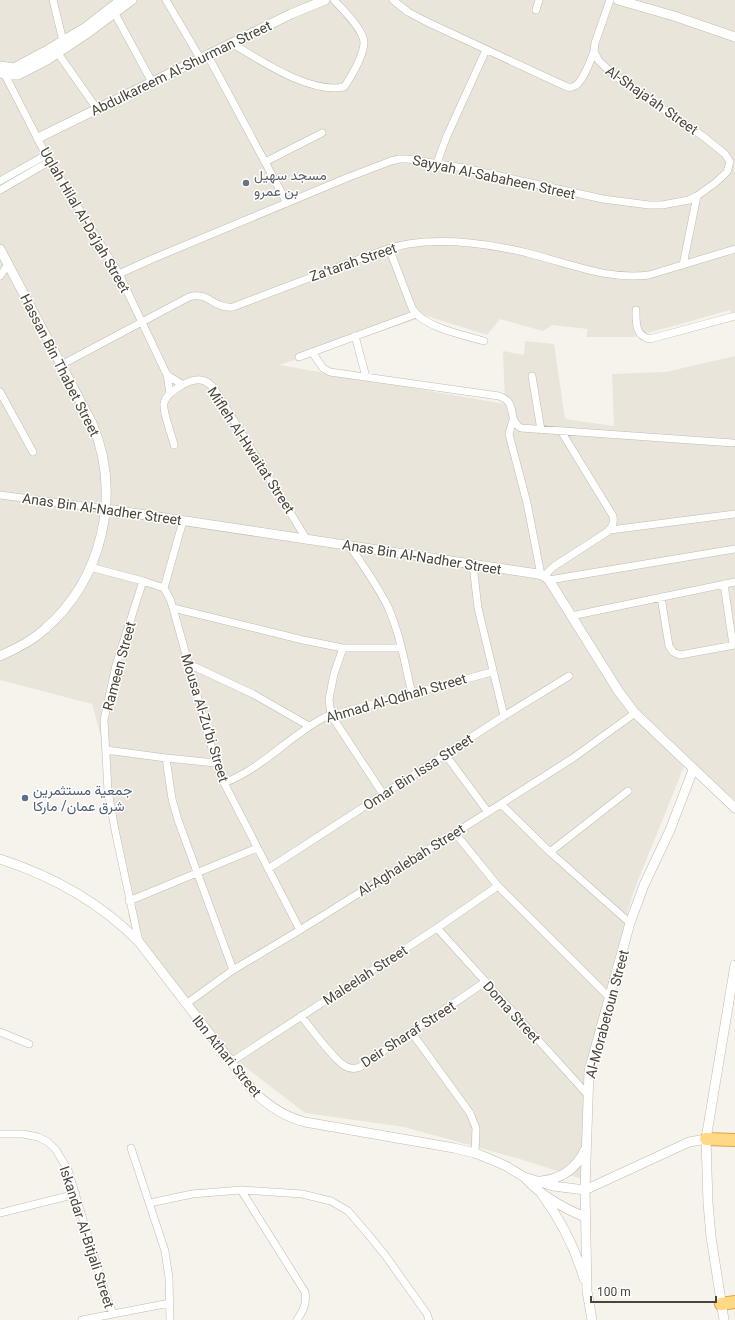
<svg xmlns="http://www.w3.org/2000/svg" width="735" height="1320" font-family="Roboto,Vazirmatn,sans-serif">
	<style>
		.residential { fill: #eae5da }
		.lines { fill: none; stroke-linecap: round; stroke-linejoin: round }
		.minor-casing { stroke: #c2bbae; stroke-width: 8 }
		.tertiary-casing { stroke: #c2bbae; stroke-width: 10 }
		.trunk-casing { stroke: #e0a43c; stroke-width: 14 }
		.minor { stroke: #fff; stroke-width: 7 }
		.tertiary { stroke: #fff; stroke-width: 9 }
		.trunk { stroke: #ffd985; stroke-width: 12 }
		.worship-dot { fill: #6b7280; stroke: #fff; stroke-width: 1.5 }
		.service-dot { fill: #5c6f8a; stroke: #fff; stroke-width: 1.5 }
		.labels { text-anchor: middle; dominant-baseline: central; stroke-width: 3; stroke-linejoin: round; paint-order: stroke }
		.street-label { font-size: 14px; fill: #4b4439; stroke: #fff }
		.worship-label { font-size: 14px; fill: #5b616d; stroke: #fff; text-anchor: start }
		.service-label { font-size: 14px; fill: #4e5e75; stroke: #fff; text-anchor: start }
	</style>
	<rect width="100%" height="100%" fill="#f6f3ec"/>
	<!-- residential -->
	<path class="residential" d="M 0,0 L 735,0 L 735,319 L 730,310 L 634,337 L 586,337 L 588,329 L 552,325 L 543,331 L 500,319 L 487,335 L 427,316 L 279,365 L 505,404 L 503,351 L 524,355 L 525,341 L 554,344 L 565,419 L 614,426 L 612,374 L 666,372 L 735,356 L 735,800 L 687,759 L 633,893 L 585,1070 L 582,1179 L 520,1159 L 404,1127 L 305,1113 L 236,1060 L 177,990 L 130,924 L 101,737 L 92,704 L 0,680 Z"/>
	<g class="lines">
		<!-- minor casing -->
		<g class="minor-casing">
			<path id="minor" d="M 53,0 L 63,41
				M 166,0 L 200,58
				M 393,0 L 408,12 L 427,22 L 565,86 C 567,87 570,88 572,87 C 582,86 590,61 594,52
				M 610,0 L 595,43 L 594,52 L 599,61 L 615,76 L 704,137 L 725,154 L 730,162
				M 536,10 L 539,0
				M 115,14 L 152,82
				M 231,43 C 260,60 309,94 344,87 C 350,79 354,71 358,63 C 361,56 364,50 364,42 C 363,29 343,10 334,0
				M 55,49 L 97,109
				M 207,54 L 287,203
				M 3,71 L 46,155 L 119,274 L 167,375 L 170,393
				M 265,162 L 322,133
				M 437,163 L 446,138 L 486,50
				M 0,181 L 46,155
				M 0,190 L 50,161
				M 389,248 L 412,308 C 422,327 464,335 484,341
				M 683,265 L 697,196
				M 119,274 L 152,259 L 349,177 L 391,161 L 399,159 L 408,159 L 464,168 L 603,199 L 649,205 L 662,205 L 689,200 L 697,196 L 715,183 L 727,172 L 730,162
				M 0,276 L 8,264
				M 636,310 C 636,323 635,336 650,339 L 735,316
				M 355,336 L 366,377
				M 312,352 L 323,368 L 330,372 L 499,396 C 519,403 506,419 521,428 L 733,443
				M 299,357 L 416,314
				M 61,365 L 189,297 C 209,291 213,309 233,307 L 370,255 C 382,251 395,246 408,244 C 447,238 493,244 531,254 C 571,264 606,280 649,275 L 735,249
				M 167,375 L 183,385
				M 532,376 L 541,430
				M 0,392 L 33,452
				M 513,420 L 509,434 L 510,438 L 527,503 L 541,575
				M 174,445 C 172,435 162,411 164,403 C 166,392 191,378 201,380 C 207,381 210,384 214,388 L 307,540
				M 0,495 L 106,509
				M 183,521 L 164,588 L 170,599 L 173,608 L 216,763 L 224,783 L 300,930
				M 610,530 L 735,514
				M 350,546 C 363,566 378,586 388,607 C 400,634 405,664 412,694
				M 473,565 L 478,608 L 504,716
				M 90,567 L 143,581 L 164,588
				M 544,576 L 553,567 L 607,532 C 613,527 614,523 613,516 L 561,431
				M 549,580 L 735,549
				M 724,584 L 733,645
				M 661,597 L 669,646 L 673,652 L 680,655 L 735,645
				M 173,608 L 303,640 L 343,648 L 401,648
				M 571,616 L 735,582
				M 343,648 L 334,674 L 329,699 L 331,715 L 383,794
				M 189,664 L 253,694 L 309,726
				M 106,750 L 166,758 L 216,763
				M 445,754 L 488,812
				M 166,758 L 172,799 L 178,820 L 233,970
				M 224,783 C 263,768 289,736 325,717 L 492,672
				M 501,804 L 550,852 L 630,923
				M 455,833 L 498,886 L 610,998
				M 550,852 L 628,791
				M 268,869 L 504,716 L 569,676
				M 129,901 L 257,848
				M 437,928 L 588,1095
				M 139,942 L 115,830 L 108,791 L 104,720 L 116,665 L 143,581
				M 186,1004 L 233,970 L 300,930 L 455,833 L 573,758 L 635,713
				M 301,1016 C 310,1027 334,1060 345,1066 C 350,1069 355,1069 360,1067 L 485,982
				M 0,1032 L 29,1044
				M 412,1033 L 470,1113 L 476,1128 L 475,1153
				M 231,1062 L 437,928 L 498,886
				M 0,1134 L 23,1134 L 38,1137 L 48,1142 L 56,1150 L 68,1170 L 105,1292 L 113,1314
				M 131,1148 L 165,1251 L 169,1278 L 170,1320
				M 241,1190 L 305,1292 C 307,1304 303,1311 297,1320
				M 150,1203 L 192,1194 L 241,1190 L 302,1194 L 331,1201 L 348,1211 L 367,1233 L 385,1255 L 427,1314 L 429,1320
				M 0,1213 L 76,1194
				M 82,1320 L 170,1303"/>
		</g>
		<!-- tertiary casing -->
		<g class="tertiary-casing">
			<path id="tertiary" d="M 618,0 L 674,16 L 735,37
				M 0,66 L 14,68 L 44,52 L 86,27 L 121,0
				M 0,73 L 9,75 L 18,75 L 47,60 L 89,32 L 132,0
				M 38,138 L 291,14 L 325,0
				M 0,249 L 92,423 C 122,494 103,578 45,629 C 32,641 16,649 0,656
				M 106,509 L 538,574 L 544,576 L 549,580 L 619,692 L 635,713 L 735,808
				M 0,859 C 52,876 100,902 139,942 L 255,1093 C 270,1107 285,1117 305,1122 L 454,1148 L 475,1153 L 490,1159 L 506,1166 L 524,1177 L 537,1181 L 553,1186 L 585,1190 L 689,1142 L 706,1139
				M 526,1179 C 543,1197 563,1208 585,1217
				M 541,1181 C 561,1179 576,1169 585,1150
				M 541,1193 C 560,1219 575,1247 584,1279
				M 592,1320 L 587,1291 L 585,1190 L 589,1071 L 630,923 L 644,885 L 670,830 L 693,770
				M 724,1320 L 711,1237 L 708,1203 L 706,1139 L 735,965"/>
		</g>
		<!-- trunk casing -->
		<g class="trunk-casing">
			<path id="trunk" d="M 706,1139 L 735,1140
				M 721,1304 L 735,1302"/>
		</g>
		<!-- minor -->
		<use href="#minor" class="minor"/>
		<!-- tertiary -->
		<use href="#tertiary" class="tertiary"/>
		<!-- trunk -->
		<use href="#trunk" class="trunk"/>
	</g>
	<!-- markers -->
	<circle class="worship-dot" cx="246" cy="183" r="4"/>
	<circle class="service-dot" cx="25" cy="798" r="4"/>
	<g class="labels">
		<!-- street labels -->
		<g class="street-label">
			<text transform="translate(181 68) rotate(-26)">Abdulkareem Al-Shurman Street</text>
			<text transform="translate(652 100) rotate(35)">Al-Shaja’ah Street</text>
			<text transform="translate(494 177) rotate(12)">Sayyah Al-Sabaheen Street</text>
			<text transform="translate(85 220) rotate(60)">Uqlah Hilal Al-Da’jah Street</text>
			<text transform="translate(353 262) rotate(-19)">Za’tarah Street</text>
			<text transform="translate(60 365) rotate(63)">Hassan Bin Thabet Street</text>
			<text transform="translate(251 450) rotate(57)">Mifleh Al-Hwaitat Street</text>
			<text transform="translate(102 509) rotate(8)">Anas Bin Al-Nadher Street</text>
			<text transform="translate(422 557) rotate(9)">Anas Bin Al-Nadher Street</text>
			<text transform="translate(119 666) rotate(-75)">Rameen Street</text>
			<text transform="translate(396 698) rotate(-16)">Ahmad Al-Qdhah Street</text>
			<text transform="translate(205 718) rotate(73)">Mousa Al-Zu’bi Street</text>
			<text transform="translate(418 772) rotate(-33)">Omar Bin Issa Street</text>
			<text transform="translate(411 860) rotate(-32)">Al-Aghalebah Street</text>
			<text transform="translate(365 975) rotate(-33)">Maleelah Street</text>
			<text transform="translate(512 1012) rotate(48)">Doma Street</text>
			<text transform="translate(607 1014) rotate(-75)">Al-Morabetoun Street</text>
			<text transform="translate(408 1034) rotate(-33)">Deir Sharaf Street</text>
			<text transform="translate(227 1056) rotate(51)">Ibn Athari Street</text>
			<text transform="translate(87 1237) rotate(72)">Iskandar Al-Bitjali Street</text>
		</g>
		<!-- worship labels -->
		<g class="worship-label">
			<text x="254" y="175">مسجد سهيل<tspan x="254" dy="16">بن عمرو</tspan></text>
		</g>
		<!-- service labels -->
		<g class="service-label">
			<text x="33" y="790">جمعية مستثمرين<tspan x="33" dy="16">شرق عمان/ ماركا</tspan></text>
		</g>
	</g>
	<!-- scale -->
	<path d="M591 1296v6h125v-6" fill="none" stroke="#4b4439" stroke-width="2"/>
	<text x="597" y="1296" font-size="12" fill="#4b4439" stroke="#ffffff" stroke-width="3" paint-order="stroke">100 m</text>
</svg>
